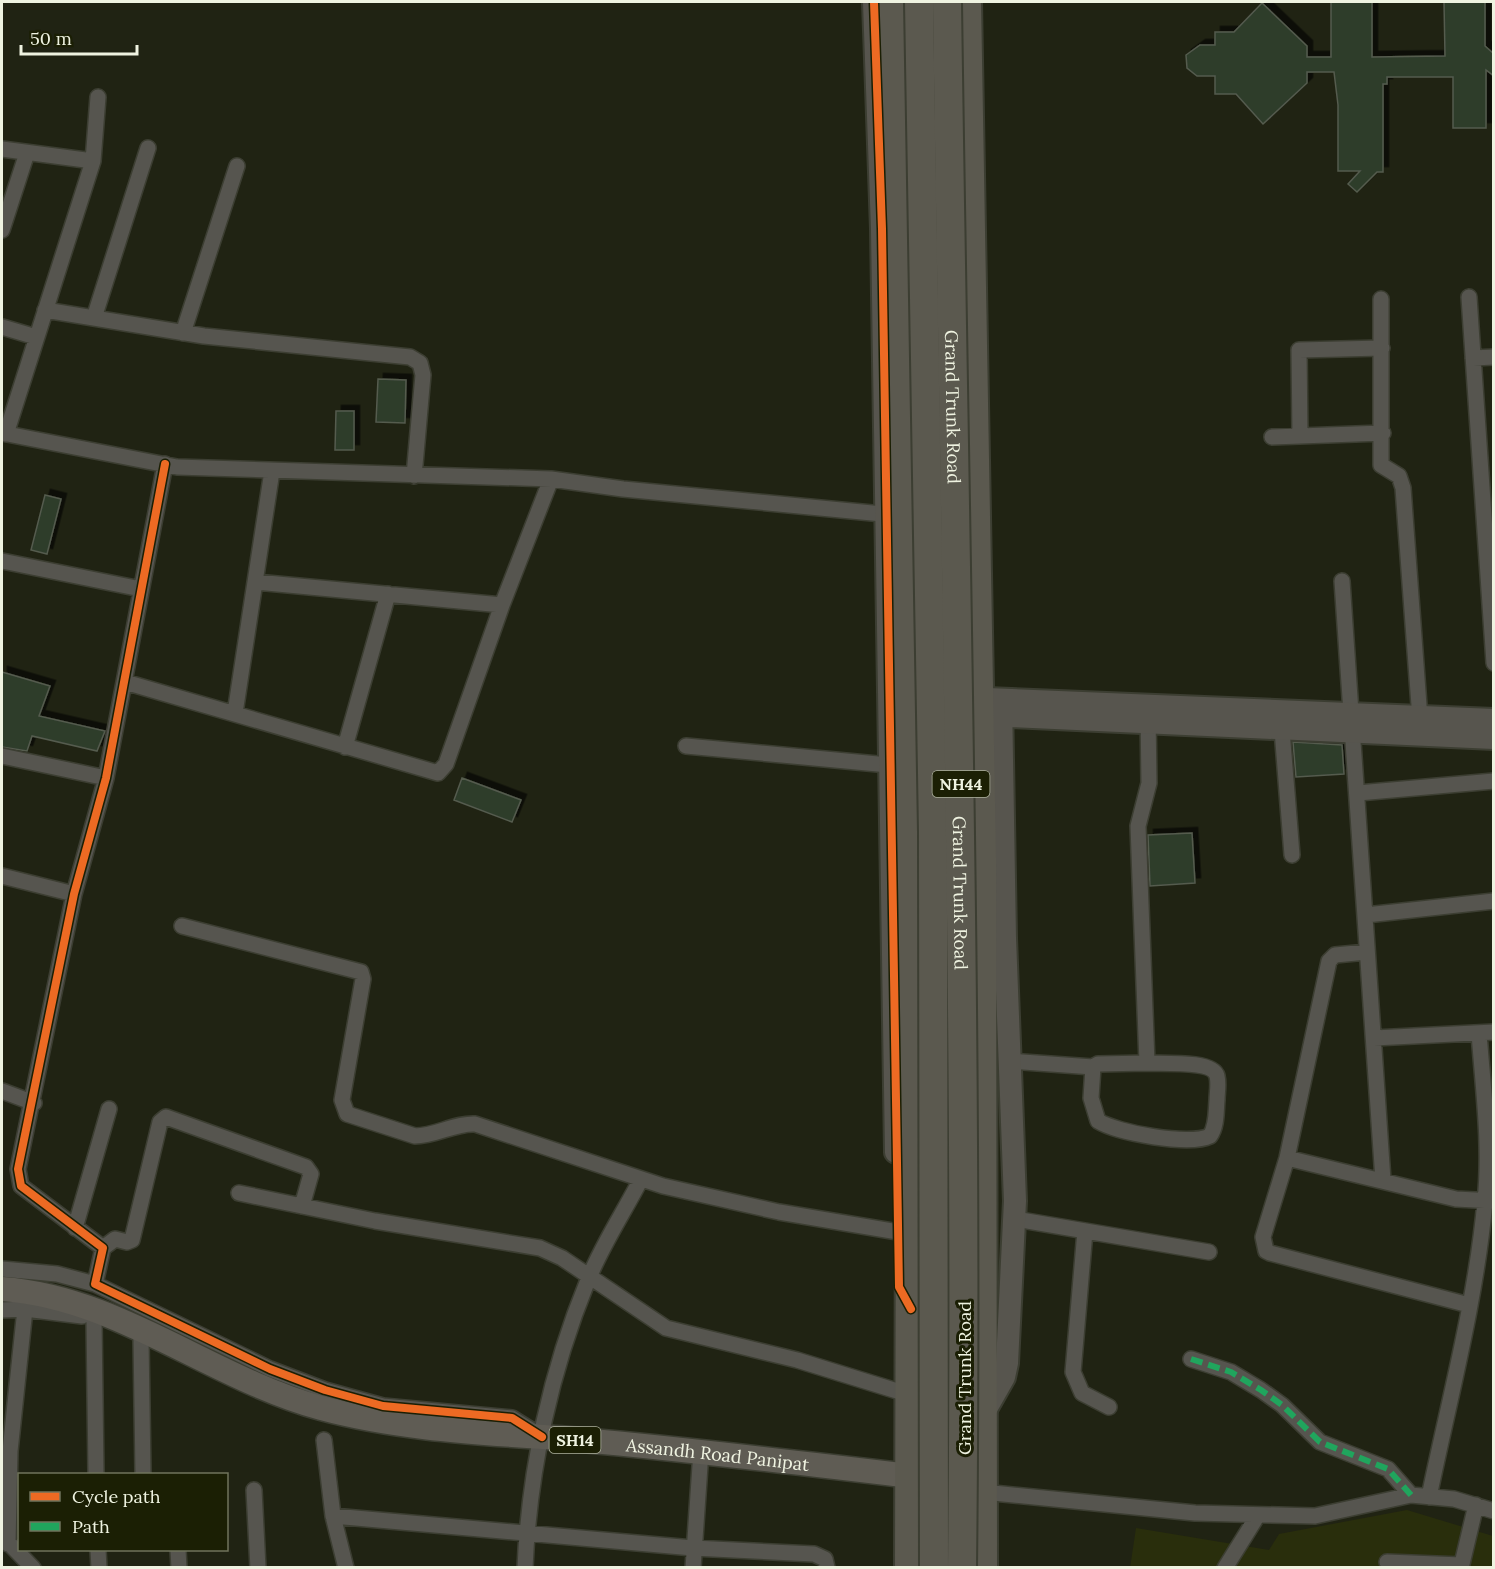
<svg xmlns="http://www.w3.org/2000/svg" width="1495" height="1569" font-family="Lora,serif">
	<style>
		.built { fill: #292e0c }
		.building { fill: #2e3c2c; stroke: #545b4e; stroke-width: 1.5; filter: url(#shadow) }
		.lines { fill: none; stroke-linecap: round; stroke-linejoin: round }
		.street-casing { stroke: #3c3e32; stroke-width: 18 }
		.secondary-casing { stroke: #3c3e32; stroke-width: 26 }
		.primary-casing { stroke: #3c3e32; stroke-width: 27 }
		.highway-casing { stroke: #3c3e32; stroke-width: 32 }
		.street { stroke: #56554f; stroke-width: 15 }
		.secondary { stroke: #57554e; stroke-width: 22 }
		.primary { stroke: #5f5c54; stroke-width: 24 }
		.highway { stroke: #5b594f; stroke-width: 28 }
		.highway-bridge-casing { stroke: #3c3e32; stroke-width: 32; stroke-linecap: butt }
		.highway-bridge { stroke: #5b594f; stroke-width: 28 }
		.quiet { stroke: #20a55d; stroke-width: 6; stroke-dasharray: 12 6; stroke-linecap: butt }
		.cycleway-casing { stroke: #1b1f04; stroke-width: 11 }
		.cycleway { stroke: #ed6a23; stroke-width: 8 }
		.labels { text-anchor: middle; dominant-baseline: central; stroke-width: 6; stroke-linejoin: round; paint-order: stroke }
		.shield { fill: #1b1f04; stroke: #afb39f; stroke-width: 1.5 }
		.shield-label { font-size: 16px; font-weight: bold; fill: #eff3e1 }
		.street-label { font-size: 18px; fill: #eff3e1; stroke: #1b1f04 }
	</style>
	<defs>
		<filter id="shadow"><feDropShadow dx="5.5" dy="-5.5" stdDeviation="0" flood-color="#0009"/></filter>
	</defs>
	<rect width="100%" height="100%" fill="#202313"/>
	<!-- built -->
	<path class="built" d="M 1407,1510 L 1493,1536 L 1493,1567 L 1130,1568 L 1136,1528 L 1269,1550 L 1279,1534 Z"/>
	<!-- building -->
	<path class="building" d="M 1331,2 L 1372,2 L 1372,57 L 1445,56 L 1444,2 L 1485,2 L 1485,46 L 1494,54 L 1494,76 L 1486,70 L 1486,128 L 1453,128 L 1453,77 L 1387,77 L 1387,84 L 1383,84 L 1383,172 L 1377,172 L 1357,192 L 1348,184 L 1360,171 L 1338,171 L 1338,105 L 1334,72 L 1307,72 L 1307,83 L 1263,124 L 1236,94 L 1215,94 L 1215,76 L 1197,76 L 1187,68 L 1186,55 L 1200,45 L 1215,45 L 1215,32 L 1234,32 L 1262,3 L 1307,46 L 1307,57 L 1331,57 Z
		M 378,379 L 406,380 L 405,423 L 376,422 Z
		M 336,411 L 354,411 L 354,450 L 335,450 Z
		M 45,495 L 61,499 L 47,554 L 31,550 Z
		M 2,672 L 50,686 L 39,716 L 105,731 L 97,751 L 32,736 L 27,751 L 2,747 Z
		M 1293,742 L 1342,745 L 1344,774 L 1296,777 Z
		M 462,778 L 521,800 L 512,822 L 454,800 Z
		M 1192,833 L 1195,883 L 1150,886 L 1148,835 Z"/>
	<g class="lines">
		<!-- street casing -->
		<g class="street-casing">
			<path id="street" d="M 2,149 L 93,161
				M 2,230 L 27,153
				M 1469,297 L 1494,663
				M 1381,299 L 1381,465 L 1399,476 L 1403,488 L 1420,719
				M 45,310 L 204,336 L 410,357 L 420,363 L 423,375 L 414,476
				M 94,318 L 148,148
				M 2,327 L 36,337
				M 183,333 L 237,166
				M 1473,358 L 1494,357
				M 2,433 L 177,467 L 551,479 L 623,489 L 893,515
				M 6,434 L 93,161 L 98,97
				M 1300,436 L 1299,350 L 1382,348
				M 1272,437 L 1383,433
				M 165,464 L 106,778 L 74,894 L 18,1169 L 21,1186 L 103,1248 L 95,1284 L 270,1369 L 325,1390 L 383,1406 L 512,1418 L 536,1433
				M 2,561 L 141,589
				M 1342,581 L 1383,1180
				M 256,582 L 502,605
				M 125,682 L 438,773 L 446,764 L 502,605 L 551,479
				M 235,713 L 272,471
				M 1282,730 L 1292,855
				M 686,746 L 899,766
				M 345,747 L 388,594
				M 2,756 L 106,778
				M 1358,793 L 1494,781
				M 2,876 L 74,894
				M 1366,915 L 1494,901
				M 182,926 L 361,972 L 363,979 L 342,1100 L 347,1114 L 415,1136 C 436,1136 454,1123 475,1124 L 663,1186 L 779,1212 L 898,1232
				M 1367,952 L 1335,955 L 1329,961 L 1287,1158 L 1263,1237 L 1266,1251 L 1270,1253 L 1469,1305
				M 1374,1038 L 1494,1032
				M 1010,1061 L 1093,1067
				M 1147,1063 L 1098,1064 L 1093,1067 L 1091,1098 L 1098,1121 C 1118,1133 1189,1146 1210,1136 C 1217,1126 1216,1111 1217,1100 C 1217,1093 1219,1084 1217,1076 C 1213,1060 1162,1064 1147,1063 L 1138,826 L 1149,783 L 1148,714
				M 2,1091 L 34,1103
				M 1287,1158 L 1456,1199 L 1494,1201
				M 239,1193 L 375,1221 L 540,1248 L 562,1258 L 666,1328 L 797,1360 L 910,1395
				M 1015,1219 L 1209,1252
				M 75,1228 L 109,1109
				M 1085,1231 L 1073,1372 L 1082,1393 L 1109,1407
				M 103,1248 L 115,1239 L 127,1242 L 132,1240 L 160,1122 L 166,1117 L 306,1167 L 311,1174 L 302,1206
				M 2,1269 L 57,1274 L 95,1284
				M 2,1310 L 25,1309 L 82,1316
				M 94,1319 L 96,1474
				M 141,1339 L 143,1474
				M 1191,1359 L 1231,1372 L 1261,1390 L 1282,1405 L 1320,1442 L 1388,1469 L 1411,1495
				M 324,1440 L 333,1516 L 346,1568
				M 254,1490 L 258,1568
				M 983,1492 L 1195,1513 L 1315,1516 L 1411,1495 L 1454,1499 L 1494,1511
				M 1429,1497 C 1449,1400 1476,1301 1485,1201 C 1491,1146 1483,1088 1479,1033
				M 333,1516 L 693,1548 L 814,1554 L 825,1559 L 827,1568
				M 3,1537 L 33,1568
				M 8,1544 L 10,1451 L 25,1309
				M 98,1550 L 99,1568
				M 178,1550 L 179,1568
				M 1387,1562 L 1461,1565
				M 525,1568 C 529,1470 551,1370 588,1280 C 602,1245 624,1212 641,1179
				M 693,1568 L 701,1451
				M 1225,1568 L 1258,1515
				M 1461,1568 L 1476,1505"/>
		</g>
		<!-- secondary casing -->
		<g class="secondary-casing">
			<path id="secondary" d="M 874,2 L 882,229 L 896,1152
				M 987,699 L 1494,720
				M 989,715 L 1494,738
				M 983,1414 L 1004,1377 L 1007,1363 L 1015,1201 L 1005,938 L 1001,700"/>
		</g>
		<!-- primary casing -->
		<g class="primary-casing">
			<g id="primary">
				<path id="s1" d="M 2,1289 C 118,1297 211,1378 321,1408 C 406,1431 495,1433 582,1440 C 692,1450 801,1463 910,1476"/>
			</g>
		</g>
		<!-- highway casing -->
		<g class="highway-casing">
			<path id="highway" d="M 892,2 L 911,766 L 909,1568
				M 967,2 L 982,859 L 983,1568"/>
		</g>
		<!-- street -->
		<use href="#street" class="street"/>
		<!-- secondary -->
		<use href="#secondary" class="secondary"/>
		<!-- primary -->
		<use href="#primary" class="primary"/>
		<!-- highway -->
		<use href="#highway" class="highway"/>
		<!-- highway-bridge casing -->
		<g class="highway-bridge-casing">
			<g id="highway-bridge">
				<path d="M 919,2 L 933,832 L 934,1568"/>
				<path id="s2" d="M 947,2 C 954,524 968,1045 962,1568"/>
			</g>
		</g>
		<!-- highway-bridge -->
		<use href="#highway-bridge" class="highway-bridge"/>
		<!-- quiet -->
		<path class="quiet" d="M 1191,1359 L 1231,1372 L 1261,1390 L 1282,1405 L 1320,1442 L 1388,1469 L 1411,1495"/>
		<!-- cycleway casing -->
		<g class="cycleway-casing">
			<path id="cycleway" d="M 874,2 L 882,229 L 899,1287 L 911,1309
				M 165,464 L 106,778 L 74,894 L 18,1169 L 21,1186 L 103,1248 L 95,1284 L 270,1369 L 325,1390 L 383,1406 L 512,1418 L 542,1437"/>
		</g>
		<!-- cycleway -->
		<use href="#cycleway" class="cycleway"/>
	</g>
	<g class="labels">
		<!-- shield labels -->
		<g class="shield">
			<rect x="932.5" y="771" width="57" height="26" rx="4.5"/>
			<rect x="549.5" y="1427" width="51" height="26" rx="4.5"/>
		</g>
		<g class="shield-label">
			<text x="961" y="784">NH44</text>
			<text x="575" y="1440">SH14</text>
		</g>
		<!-- street labels -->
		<g class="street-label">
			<text stroke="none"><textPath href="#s2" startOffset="405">Grand Trunk Road</textPath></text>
			<text stroke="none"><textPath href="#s2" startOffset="891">Grand Trunk Road</textPath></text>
			<text transform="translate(964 1378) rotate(-90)">Grand Trunk Road</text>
			<text stroke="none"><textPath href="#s1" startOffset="742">Assandh Road Panipat</textPath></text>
		</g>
	</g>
	<!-- border -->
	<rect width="1495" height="1569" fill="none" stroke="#eff3e1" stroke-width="6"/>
	<!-- legend -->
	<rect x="18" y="1473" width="210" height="78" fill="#1b1f04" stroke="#70745c" stroke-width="1.5"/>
	<rect x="30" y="1492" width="30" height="9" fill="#ed6a23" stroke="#70745c" stroke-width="1.5"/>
	<text x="72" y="1503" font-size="18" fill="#eff3e1">Cycle path</text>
	<rect x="30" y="1522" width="30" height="9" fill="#20a55d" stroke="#70745c" stroke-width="1.5"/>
	<text x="72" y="1533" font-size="18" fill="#eff3e1">Path</text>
	<!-- scale -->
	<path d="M21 45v9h116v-9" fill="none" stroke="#eff3e1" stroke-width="3"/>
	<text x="30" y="45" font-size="18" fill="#eff3e1" stroke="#1b1f04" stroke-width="4.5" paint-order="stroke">50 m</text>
</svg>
